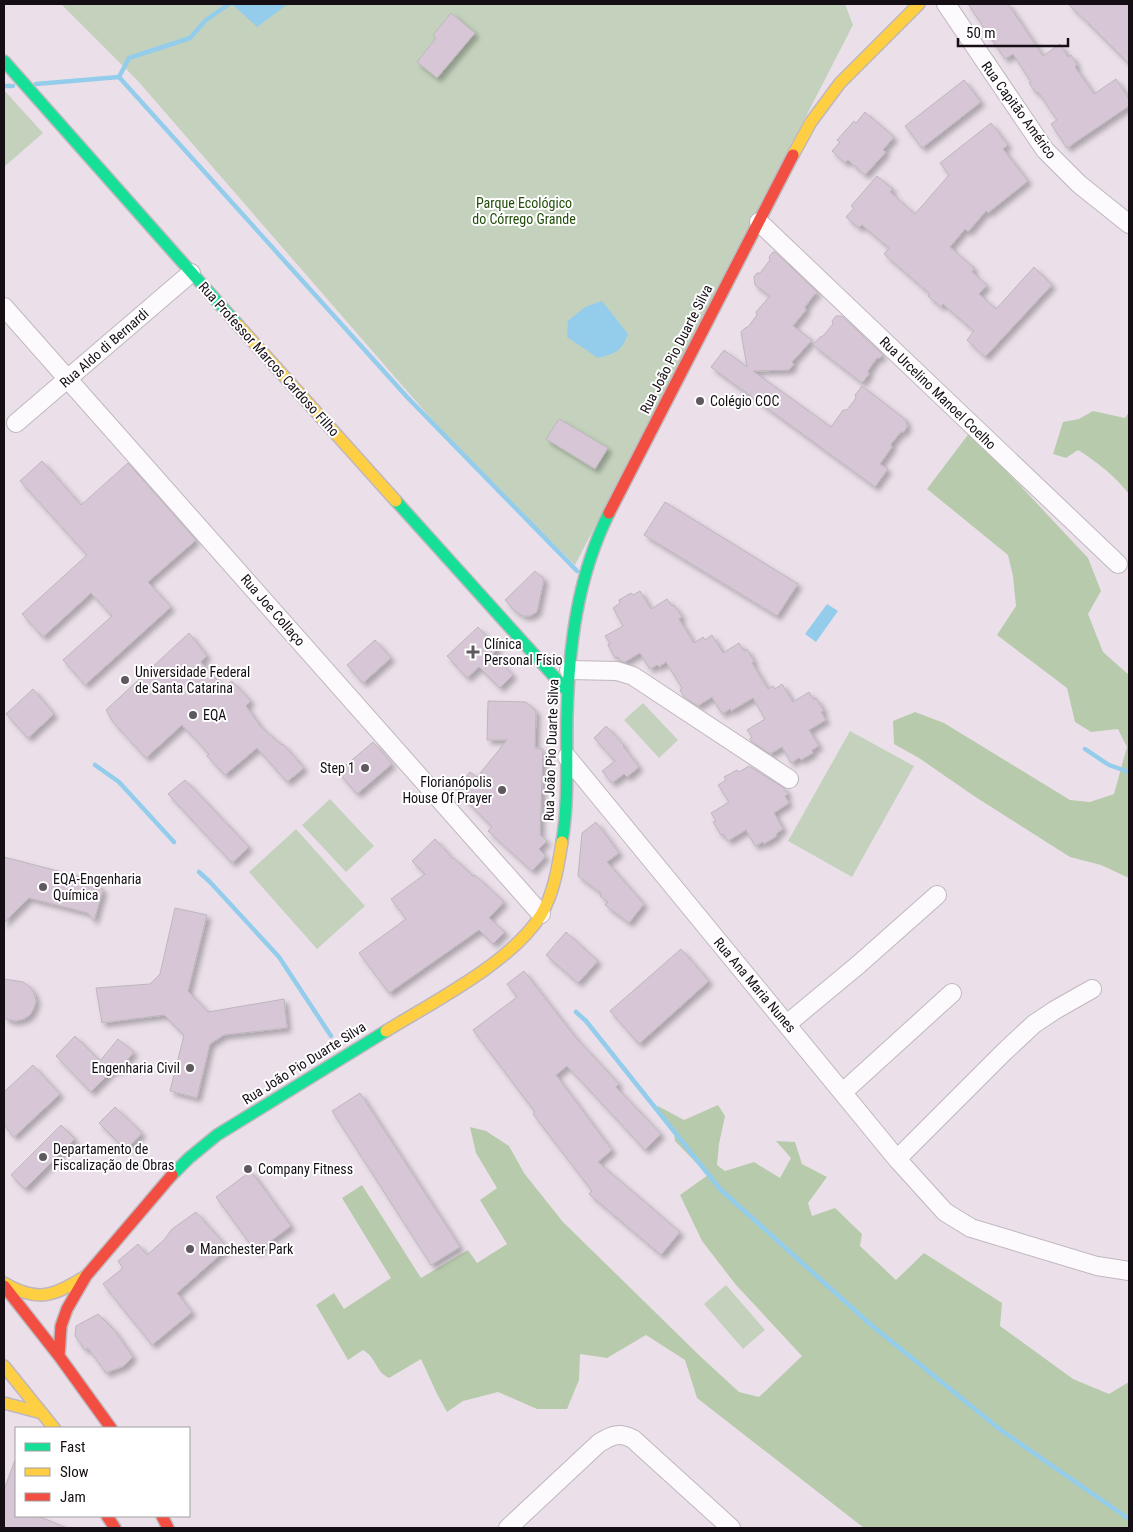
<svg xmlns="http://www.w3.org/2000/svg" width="1133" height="1532" font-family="'Roboto Condensed',sans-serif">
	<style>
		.green { fill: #c4d2bd }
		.forest { fill: #b7cbac }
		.water { fill: #93cdeb }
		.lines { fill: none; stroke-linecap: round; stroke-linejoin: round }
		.stream { stroke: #93cdeb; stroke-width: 4.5 }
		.building { fill: #d7c7d6; stroke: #beb6bd; filter: url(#shadow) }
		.street-casing { stroke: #bfb7be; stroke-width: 20 }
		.fast-casing { stroke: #bfb7be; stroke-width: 14 }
		.slow-casing { stroke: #bfb7be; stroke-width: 14 }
		.jam-casing { stroke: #bfb7be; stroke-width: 14 }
		.street { stroke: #fcfafc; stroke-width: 18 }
		.fast { stroke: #16e098; stroke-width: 11 }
		.slow { stroke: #ffcf43; stroke-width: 11 }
		.jam { stroke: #f24e42; stroke-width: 11 }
		.poi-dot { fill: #60585f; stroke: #fff; stroke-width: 2 }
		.labels { text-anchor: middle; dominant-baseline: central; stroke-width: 4; stroke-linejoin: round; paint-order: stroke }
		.street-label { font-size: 14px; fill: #150e14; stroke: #fff }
		.park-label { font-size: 14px; fill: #214c09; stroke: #fff }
		.poi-label { font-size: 14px; fill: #150e14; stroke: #fff; text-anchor: start }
	</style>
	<defs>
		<filter id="shadow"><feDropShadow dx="4" dy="4" stdDeviation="2.5" flood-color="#0004"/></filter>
	</defs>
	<rect width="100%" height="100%" fill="#ebe0ea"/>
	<!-- green -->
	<path class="green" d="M 61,4 L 845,4 L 853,25 L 575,565 L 467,460 L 137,80 Z
		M 4,90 L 43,133 L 4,167 Z
		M 643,703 L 678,740 L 659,758 L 624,720 Z
		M 850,731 L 914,766 L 852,877 L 788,841 Z
		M 330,799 L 374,846 L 346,872 L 302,825 Z
		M 296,829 L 365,906 L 317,949 L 249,872 Z
		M 726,1285 L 765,1330 L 743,1349 L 704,1304 Z"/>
	<!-- forest -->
	<path class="forest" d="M 1093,411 L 1125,418 L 1129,412 L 1129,494 C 1115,476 1097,462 1078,450 L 1066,458 L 1053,454 L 1063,422 L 1079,419 Z
		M 970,432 L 1088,558 L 1101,591 L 1088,614 L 1103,652 L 1129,675 L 1129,878 L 1101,865 L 1070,857 L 974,796 L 919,758 L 894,744 L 893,721 L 915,712 L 944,723 L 1070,800 L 1090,802 L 1114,794 L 1127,747 L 1118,729 L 1091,732 L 1075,722 L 1067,688 L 997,635 L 1016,606 L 1013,576 L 1008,555 L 927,489 Z
		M 718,1105 L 725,1116 L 719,1144 L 717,1165 L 725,1171 L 754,1162 L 780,1178 L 791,1158 L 776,1141 L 795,1142 L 802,1164 L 827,1177 L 808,1203 L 812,1216 L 835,1208 L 862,1234 L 860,1246 L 896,1280 L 924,1253 L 1002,1303 L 1000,1326 L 1073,1379 L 1109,1394 L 1129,1382 L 1129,1528 L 864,1528 L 697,1398 L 685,1360 L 646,1335 L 607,1358 L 580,1354 L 579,1380 L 567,1409 L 537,1409 L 498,1392 L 463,1401 L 447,1412 L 437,1394 L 421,1359 L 389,1378 C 374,1370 377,1358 363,1350 L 348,1360 L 316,1305 L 334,1293 L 344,1309 L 391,1278 L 342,1198 L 362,1185 L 421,1278 L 468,1250 L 477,1263 L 507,1244 L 480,1200 L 497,1188 L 476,1153 L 470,1127 L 486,1131 L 509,1146 L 524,1173 L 563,1222 L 701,1357 L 739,1392 L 759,1397 L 802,1356 L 736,1285 L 702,1241 L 680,1195 L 708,1175 L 675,1141 L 674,1132 L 655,1110 L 658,1106 L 684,1120 Z"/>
	<!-- water -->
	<path class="water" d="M 232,4 L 288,4 L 257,27 Z
		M 602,301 L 628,334 C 621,352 616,353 598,358 L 567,337 L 568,321 L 585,307 Z
		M 827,604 L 838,611 L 816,642 L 805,634 Z"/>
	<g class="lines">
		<!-- stream -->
		<path class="stream" d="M 119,77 L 407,397 L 577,571
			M 36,84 L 119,77 L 129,58 L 190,38 L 206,20 L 229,4
			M 4,86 L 13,86
			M 1085,749 L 1109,765 L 1129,772
			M 95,765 L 119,782 L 174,842
			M 199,872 L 210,882 L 279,957 L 331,1036
			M 576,1012 L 586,1021 L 720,1189 L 870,1324 L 1002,1431 L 1129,1519"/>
	</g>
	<!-- building -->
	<path class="building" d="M 968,4 L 1008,4 L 1043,56 L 1060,44 L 1068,57 L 1071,55 L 1077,65 L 1075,67 L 1094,94 L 1116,79 L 1129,99 L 1129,106 L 1067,148 L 1051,124 L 1057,120 L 1038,92 L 1036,93 L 1029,83 L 1031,82 L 1013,54 L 1005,59 Z
		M 1068,4 L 1129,4 L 1129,64 L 1088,23 Z
		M 451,13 L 475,33 L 437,78 L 417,62 L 436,38 L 433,35 Z
		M 964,80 L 981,102 L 922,148 L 905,126 Z
		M 865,112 L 894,137 L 883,150 L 886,152 L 865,175 L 848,160 L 845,163 L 832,151 L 840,142 L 837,140 L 854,121 L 856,123 Z
		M 991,123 L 1008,145 L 1003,149 L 1028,181 L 988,213 L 986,211 L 968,232 L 965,229 L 950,247 L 974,268 L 972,272 L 987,285 L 979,294 L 996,309 L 1034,267 L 1052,285 L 985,357 L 967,340 L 974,331 L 943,304 L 941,307 L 928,296 L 930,294 L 884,254 L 889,248 L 862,225 L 859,228 L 846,217 L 854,208 L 851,206 L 877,176 L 893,189 L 890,192 L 915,214 L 949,175 L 940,163 Z
		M 773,252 L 775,252 L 818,293 L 814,295 L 805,307 L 806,310 L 793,326 L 812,340 L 792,362 L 794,364 L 789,370 L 753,371 L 831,427 L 843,410 L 847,410 L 856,398 L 855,395 L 862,386 L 906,420 L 907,427 L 904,432 L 901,432 L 891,444 L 892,447 L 880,464 L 888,469 L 875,487 L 711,367 L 724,350 L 747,367 L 741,332 L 745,328 L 748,327 L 757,315 L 756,312 L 770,296 L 755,285 L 754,277 L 757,273 L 760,273 L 770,260 L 769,257 Z
		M 836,316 L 842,316 L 883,355 L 880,358 L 877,358 L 868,371 L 869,374 L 862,383 L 813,345 L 820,337 L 823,336 L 833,324 L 832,321 Z
		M 559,419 L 608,448 L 595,469 L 546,439 Z
		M 42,461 L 81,505 L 128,463 L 196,540 L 148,582 L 171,607 L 85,685 L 63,660 L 112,616 L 91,593 L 43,637 L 22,614 L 87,555 L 20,481 Z
		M 665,502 L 798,584 L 777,616 L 644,535 Z
		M 535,571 L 544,579 L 537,612 L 530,616 L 523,616 L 515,611 L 505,600 Z
		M 640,591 L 651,609 L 667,599 L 672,606 L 674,605 L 682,617 L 679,619 L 694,643 L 703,637 L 705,640 L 712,635 L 723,653 L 739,643 L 744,651 L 747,649 L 754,662 L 752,663 L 768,689 L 773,686 L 775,689 L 782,684 L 793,702 L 809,692 L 814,700 L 816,698 L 824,711 L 821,712 L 826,720 L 809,730 L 819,746 L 812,750 L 813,753 L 801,760 L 799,758 L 791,763 L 782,747 L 770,754 L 751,741 L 750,739 L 752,737 L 747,730 L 765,719 L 753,698 L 731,711 L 730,709 L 722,714 L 712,697 L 698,706 L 684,697 L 680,690 L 682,688 L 666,662 L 659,667 L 657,665 L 650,669 L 640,653 L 625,662 L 620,661 L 618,657 L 615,658 L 608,645 L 610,644 L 605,636 L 623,626 L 613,608 L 620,603 L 619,600 L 631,593 L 633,595 Z
		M 478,627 L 498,649 L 493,654 L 513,675 L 500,688 L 479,667 L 467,678 L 447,656 Z
		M 189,633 L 207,656 L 201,662 L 223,687 L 232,681 L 251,701 L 246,706 L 261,727 L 282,745 L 283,744 L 304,768 L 287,782 L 257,748 L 225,775 L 207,756 L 209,754 L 182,725 L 146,758 L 113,722 L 106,710 Z
		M 375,640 L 391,658 L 363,683 L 347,665 Z
		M 33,689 L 54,714 L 28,738 L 6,714 Z
		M 488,701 L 526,702 L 536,711 L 535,748 L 543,749 L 540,835 L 547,841 L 539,849 L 545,855 L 545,857 L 532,871 L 488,831 L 492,827 L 455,789 L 470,772 L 477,777 L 507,740 L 487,740 Z
		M 606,726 L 624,745 L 623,746 L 639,767 L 627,777 L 624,774 L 612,783 L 602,771 L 615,761 L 594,738 Z
		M 373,742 L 392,764 L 357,794 L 338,772 Z
		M 749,766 L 784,788 L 788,794 L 785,796 L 789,803 L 774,813 L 783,829 L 776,834 L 777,836 L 764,844 L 763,842 L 755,846 L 746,830 L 728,841 L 723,834 L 721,835 L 713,822 L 716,821 L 711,813 L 729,802 L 718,785 L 726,780 L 724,777 L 737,770 L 739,772 Z
		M 185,780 L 249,847 L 232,863 L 168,794 Z
		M 596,822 L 619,853 L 607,862 L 644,904 L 629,923 L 605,905 L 608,902 L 600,896 L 602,894 L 578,876 L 582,833 Z
		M 435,839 L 453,859 L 454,858 L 473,876 L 475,875 L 504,902 L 489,918 L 505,932 L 493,944 L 479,930 L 389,993 L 359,953 L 406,919 L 391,899 L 425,874 L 412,861 Z
		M 4,857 L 85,878 L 99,886 L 103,890 L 94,921 L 88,913 L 29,898 L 4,923 Z
		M 175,908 L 207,915 L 188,991 L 208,1012 L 284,999 L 287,1028 L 224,1035 L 210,1044 L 197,1098 L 170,1091 L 184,1035 L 164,1015 L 102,1023 L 96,988 L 150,984 L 160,974 Z
		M 566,932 L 598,961 L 578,983 L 546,955 Z
		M 681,949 L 709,981 L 639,1044 L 610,1011 Z
		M 524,971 L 576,1038 L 619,1084 L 616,1087 L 661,1134 L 645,1150 L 567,1066 L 556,1075 L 612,1150 L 598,1162 L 680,1232 L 661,1255 L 589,1194 L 592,1191 L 533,1114 L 535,1112 L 473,1030 L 517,997 L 507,984 Z
		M 4,979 L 23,982 L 30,987 L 34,993 L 36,1001 L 34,1008 L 30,1015 L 24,1019 L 16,1021 L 8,1020 L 4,1017 Z
		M 75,1036 L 100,1061 L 118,1039 L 134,1052 L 118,1071 L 115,1068 L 91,1092 L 56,1056 Z
		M 33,1065 L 60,1094 L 14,1137 L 4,1125 L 4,1092 Z
		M 360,1093 L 460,1247 L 431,1265 L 332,1111 Z
		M 115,1107 L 142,1133 L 126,1150 L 99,1123 Z
		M 61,1125 L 75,1139 L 25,1189 L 11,1175 Z
		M 251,1171 L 291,1226 L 256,1252 L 216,1197 Z
		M 196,1212 L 228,1248 L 177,1293 L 192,1312 L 152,1345 L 103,1284 L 123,1268 L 118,1261 L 138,1244 L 147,1255 L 164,1240 L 172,1229 Z
		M 98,1314 L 114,1330 L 133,1357 L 124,1366 L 106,1373 L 88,1348 L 85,1350 L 75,1336 L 76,1326 Z
		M 15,1460 L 16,1460 L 16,1516 L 38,1516 L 67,1528 L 4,1528 L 4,1490 Z"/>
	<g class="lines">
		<!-- street casing -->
		<g class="street-casing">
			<path id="street" d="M 946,4 L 1045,150 L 1079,184 L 1129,224
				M 759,222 L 1118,564
				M 4,307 L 541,914
				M 16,423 L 191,273
				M 569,670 L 617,671 L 633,676 L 789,779
				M 567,757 L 897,1159 L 945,1212 L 971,1228 L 1097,1266 L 1129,1271
				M 787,1024 L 858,965 L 937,895
				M 843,1092 L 952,993
				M 897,1159 L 1004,1052 L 1034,1024 L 1055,1010 L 1092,989
				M 508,1528 L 599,1443 C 612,1435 619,1432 633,1439 L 731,1528"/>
		</g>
		<!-- fast casing -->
		<g class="fast-casing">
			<path id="fast" d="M 4,61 L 238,325
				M 396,501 L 568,692
				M 562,842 C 569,800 566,758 567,716 C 569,646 577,577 609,513
				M 172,1175 L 189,1158 L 217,1135 L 386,1031"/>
		</g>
		<!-- slow casing -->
		<g class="slow-casing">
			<path id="slow" d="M 793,155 L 811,122 L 840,83 L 919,4
				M 238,325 L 396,501
				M 386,1031 C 433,1002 512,962 541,915 C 554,893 558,867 562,842
				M 4,1283 C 38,1303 54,1296 86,1276
				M 4,1366 L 54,1428
				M 4,1403 L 42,1413"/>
		</g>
		<!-- jam casing -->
		<g class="jam-casing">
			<path id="jam" d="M 609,513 L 793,155
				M 4,1286 L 59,1356 L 111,1428
				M 59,1356 L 61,1326 L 67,1309 L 86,1276 L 172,1175
				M 107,1516 L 115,1528
				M 162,1516 L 168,1528"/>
		</g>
		<!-- street -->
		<use href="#street" class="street"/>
		<!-- fast -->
		<use href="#fast" class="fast"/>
		<!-- slow -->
		<use href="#slow" class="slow"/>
		<!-- jam -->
		<use href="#jam" class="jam"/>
	</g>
	<!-- markers -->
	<g class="poi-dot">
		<circle cx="700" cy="401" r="5"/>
		<path d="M470.5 644.5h5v5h5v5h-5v5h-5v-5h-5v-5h5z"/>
		<circle cx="125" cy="680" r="5"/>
		<circle cx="193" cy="715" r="5"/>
		<circle cx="365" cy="768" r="5"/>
		<circle cx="502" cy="790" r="5"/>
		<circle cx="43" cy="887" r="5"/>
		<circle cx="190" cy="1068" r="5"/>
		<circle cx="43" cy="1157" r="5"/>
		<circle cx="248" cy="1169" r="5"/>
		<circle cx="190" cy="1249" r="5"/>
	</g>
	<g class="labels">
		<!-- street labels -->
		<g class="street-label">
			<text transform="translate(1019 110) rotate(54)">Rua Capitão Américo</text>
			<text transform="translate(104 348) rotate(-41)">Rua Aldo di Bernardi</text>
			<text transform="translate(676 349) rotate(-63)">Rua João Pio Duarte Silva</text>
			<text transform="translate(269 359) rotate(48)">Rua Professor Marcos Cardoso Filho</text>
			<text transform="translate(938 393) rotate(44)">Rua Urcelino Manoel Coelho</text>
			<text transform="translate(273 610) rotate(49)">Rua Joe Collaço</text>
			<text transform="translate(551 750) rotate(-88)">Rua João Pio Duarte Silva</text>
			<text transform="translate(755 985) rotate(50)">Rua Ana Maria Nunes</text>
			<text transform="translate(304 1063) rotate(-32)">Rua João Pio Duarte Silva</text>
		</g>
		<!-- park labels -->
		<g class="park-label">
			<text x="524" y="203">Parque Ecológico<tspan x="524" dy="16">do Córrego Grande</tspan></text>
		</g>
		<!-- poi labels -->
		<g class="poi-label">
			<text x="710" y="401">Colégio COC</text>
			<text x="484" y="644">Clínica<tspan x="484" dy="16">Personal Físio</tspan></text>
			<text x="135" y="672">Universidade Federal<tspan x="135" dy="16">de Santa Catarina</tspan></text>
			<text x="203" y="715">EQA</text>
			<text x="355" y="768" text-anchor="end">Step 1</text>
			<text x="492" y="782" text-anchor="end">Florianópolis<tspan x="492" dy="16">House Of Prayer</tspan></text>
			<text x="53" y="879">EQA-Engenharia<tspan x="53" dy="16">Química</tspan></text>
			<text x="180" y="1068" text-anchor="end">Engenharia Civil</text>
			<text x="53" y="1149">Departamento de<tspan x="53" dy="16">Fiscalização de Obras</tspan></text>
			<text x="258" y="1169">Company Fitness</text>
			<text x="200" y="1249">Manchester Park</text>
		</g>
	</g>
	<!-- border -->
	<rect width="1133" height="1532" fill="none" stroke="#150e14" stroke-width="10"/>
	<!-- legend -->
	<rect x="15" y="1427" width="175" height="90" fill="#ffffff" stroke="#a19fa1"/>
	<rect x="25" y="1443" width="25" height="8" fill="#16e098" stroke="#a19fa1"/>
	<text x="60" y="1452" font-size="15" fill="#150e14">Fast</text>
	<rect x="25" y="1468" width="25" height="8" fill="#ffcf43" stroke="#a19fa1"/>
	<text x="60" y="1477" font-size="15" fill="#150e14">Slow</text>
	<rect x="25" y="1493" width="25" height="8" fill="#f24e42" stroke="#a19fa1"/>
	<text x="60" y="1502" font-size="15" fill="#150e14">Jam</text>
	<!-- scale -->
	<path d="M958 38v8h110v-8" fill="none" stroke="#150e14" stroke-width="2.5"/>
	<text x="966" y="38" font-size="15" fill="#150e14" stroke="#ffffff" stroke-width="4" paint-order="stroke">50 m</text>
</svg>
